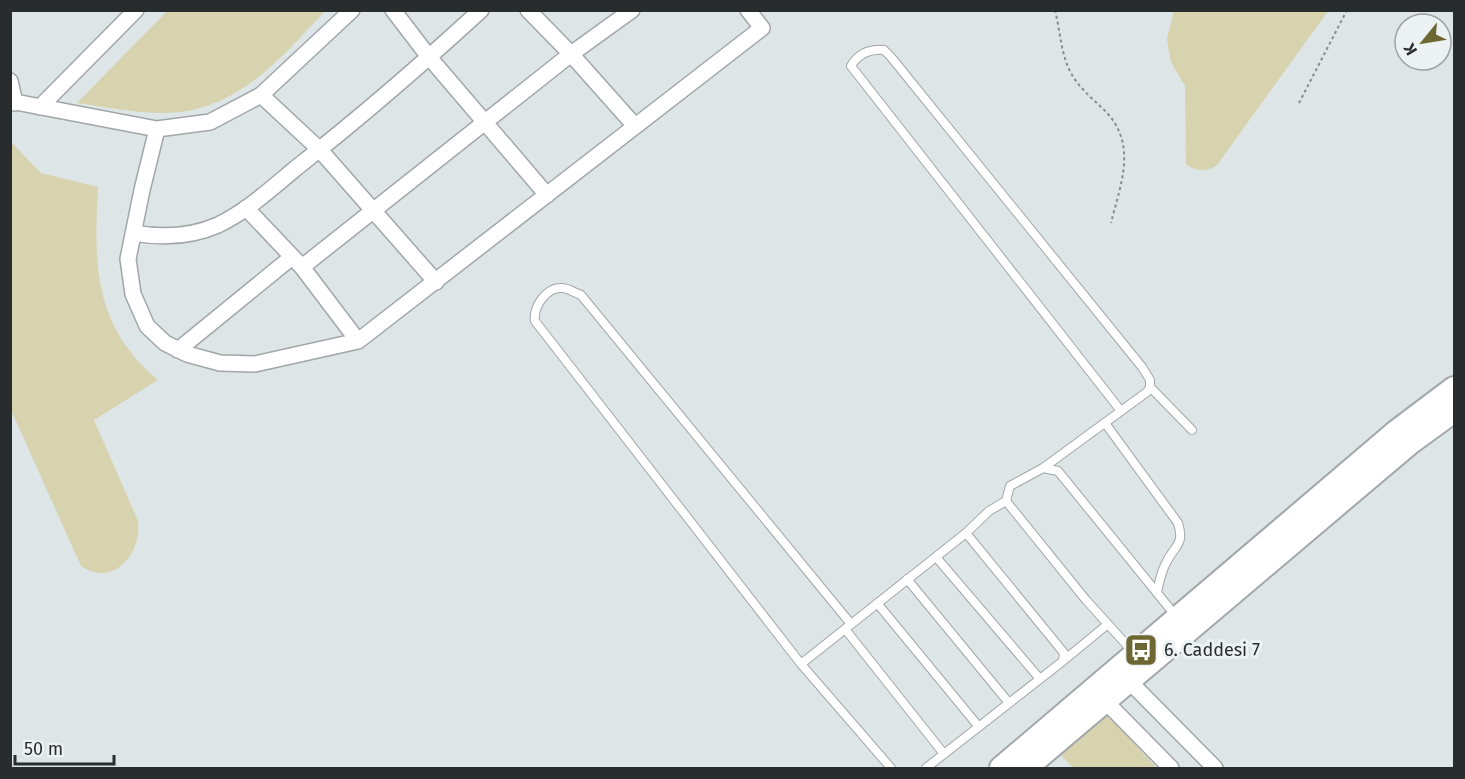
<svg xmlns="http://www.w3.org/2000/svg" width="1465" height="779" font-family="'Fira Sans',sans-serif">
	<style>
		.green { fill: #d6d3ae }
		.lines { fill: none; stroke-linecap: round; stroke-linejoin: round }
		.lane-casing { stroke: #a1a6a9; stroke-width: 10 }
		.street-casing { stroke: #a1a6a9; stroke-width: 18 }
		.secondary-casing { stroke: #a1a6a9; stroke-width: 26 }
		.path { stroke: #878d8e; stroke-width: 2; stroke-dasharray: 3 3; stroke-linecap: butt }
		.lane { stroke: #fff; stroke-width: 8 }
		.street { stroke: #fff; stroke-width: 15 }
		.secondary { stroke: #fff; stroke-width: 22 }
		.labels { text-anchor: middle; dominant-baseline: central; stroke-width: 6; stroke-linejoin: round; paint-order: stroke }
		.poi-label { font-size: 18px; fill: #292c2d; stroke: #ecf2f4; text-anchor: start }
	</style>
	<rect width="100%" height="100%" fill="#dee5e7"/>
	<!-- green -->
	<path class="green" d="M 168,10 L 325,10 L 325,11 C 281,58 236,113 164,113 C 135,113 106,107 77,103 Z
		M 1174,11 L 1328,11 L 1217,165 C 1207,172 1196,172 1186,164 L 1185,86 L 1171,62 L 1168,46 L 1167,38 Z
		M 10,141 L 41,173 L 98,187 C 94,265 93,325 158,380 L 94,420 L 138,521 C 142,553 114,588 81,566 L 11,410 Z
		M 1104,711 L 1155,766 L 1153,768 L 1073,768 L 1058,752 Z"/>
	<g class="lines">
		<!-- lane casing -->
		<g class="lane-casing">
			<path id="lane" d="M 1150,387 L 1192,430
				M 1105,423 L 1178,523 C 1185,546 1174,545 1166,563 C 1161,572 1159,583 1157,592
				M 1043,468 L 1147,392 L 1150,387 L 1150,380 L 1142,367 L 891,57 L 884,50 C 870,49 858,54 851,66 L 1121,411
				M 936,557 L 1040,679
				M 907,579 L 1009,703
				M 877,603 L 979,727
				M 851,624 L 581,295 C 575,293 568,288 562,288 C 546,287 533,307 535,321 L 801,664 L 891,768
				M 845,629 L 944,754
				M 1134,653 L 1086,600 L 1006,501 L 1010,486 L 1043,468 L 1058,471 L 1175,615
				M 1063,661 L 1108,624
				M 801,664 L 966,533 L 989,511 L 1006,501
				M 926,768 L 1063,661 L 1064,653 L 966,533"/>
		</g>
		<!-- street casing -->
		<g class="street-casing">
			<path id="street" d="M 393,10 L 429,57 L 547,195
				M 528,10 L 571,54 L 635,126
				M 10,81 L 15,103
				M 261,95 L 320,150 L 436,282
				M 10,101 L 157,129 L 210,122 L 261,95 L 352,10
				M 40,107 L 136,10
				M 157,129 L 142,190 L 128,259 L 133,294 L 147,326 L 165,343 L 187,354 L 220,363 L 255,364 L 358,341 L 762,28 L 748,10
				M 246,208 L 302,267 L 358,341
				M 133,233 C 162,238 191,237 218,225 C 247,211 272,188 296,168 C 360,118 421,65 481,10
				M 302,267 L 571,54 L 632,10
				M 178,350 L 292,257
				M 1129,681 L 1215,768
				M 1105,701 L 1171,768"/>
		</g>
		<!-- secondary casing -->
		<g class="secondary-casing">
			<path id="secondary" d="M 1001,768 L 1397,431 L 1454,388
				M 1026,768 L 1410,443 L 1454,411"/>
		</g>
		<!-- path -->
		<path class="path" d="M 1055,10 C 1060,30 1061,55 1071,73 C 1080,90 1096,101 1108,114 C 1137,147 1120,186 1111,223
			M 1299,103 L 1347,10"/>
		<!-- lane -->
		<use href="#lane" class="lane"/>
		<!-- street -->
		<use href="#street" class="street"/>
		<!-- secondary -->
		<use href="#secondary" class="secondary"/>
	</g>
	<!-- icons -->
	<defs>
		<g id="bus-square" transform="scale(1.725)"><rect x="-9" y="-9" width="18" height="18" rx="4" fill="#6d6734" stroke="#ecf2f4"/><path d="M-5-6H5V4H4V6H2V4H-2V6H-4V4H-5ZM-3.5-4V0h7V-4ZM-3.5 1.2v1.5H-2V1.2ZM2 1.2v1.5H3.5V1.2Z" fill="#fff"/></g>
	</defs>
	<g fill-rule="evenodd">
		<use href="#bus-square" x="1141" y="650"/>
	</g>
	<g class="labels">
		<!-- poi labels -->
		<g class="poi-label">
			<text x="1164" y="650">6. Caddesi 7</text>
		</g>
	</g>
	<!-- border -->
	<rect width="1465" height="779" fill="none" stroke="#292c2d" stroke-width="24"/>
	<!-- north arrow -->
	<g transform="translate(1423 42) rotate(240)"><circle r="28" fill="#ecf2f4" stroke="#9ea3a4" stroke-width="1.5"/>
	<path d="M0-4.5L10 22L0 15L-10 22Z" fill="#6d6734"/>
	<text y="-9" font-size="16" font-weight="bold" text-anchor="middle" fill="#292c2d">K</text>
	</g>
	<!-- scale -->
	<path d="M15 755v9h99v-9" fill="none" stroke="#292c2d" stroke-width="3"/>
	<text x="24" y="755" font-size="18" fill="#292c2d" stroke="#ecf2f4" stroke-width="4.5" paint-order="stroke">50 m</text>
</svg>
